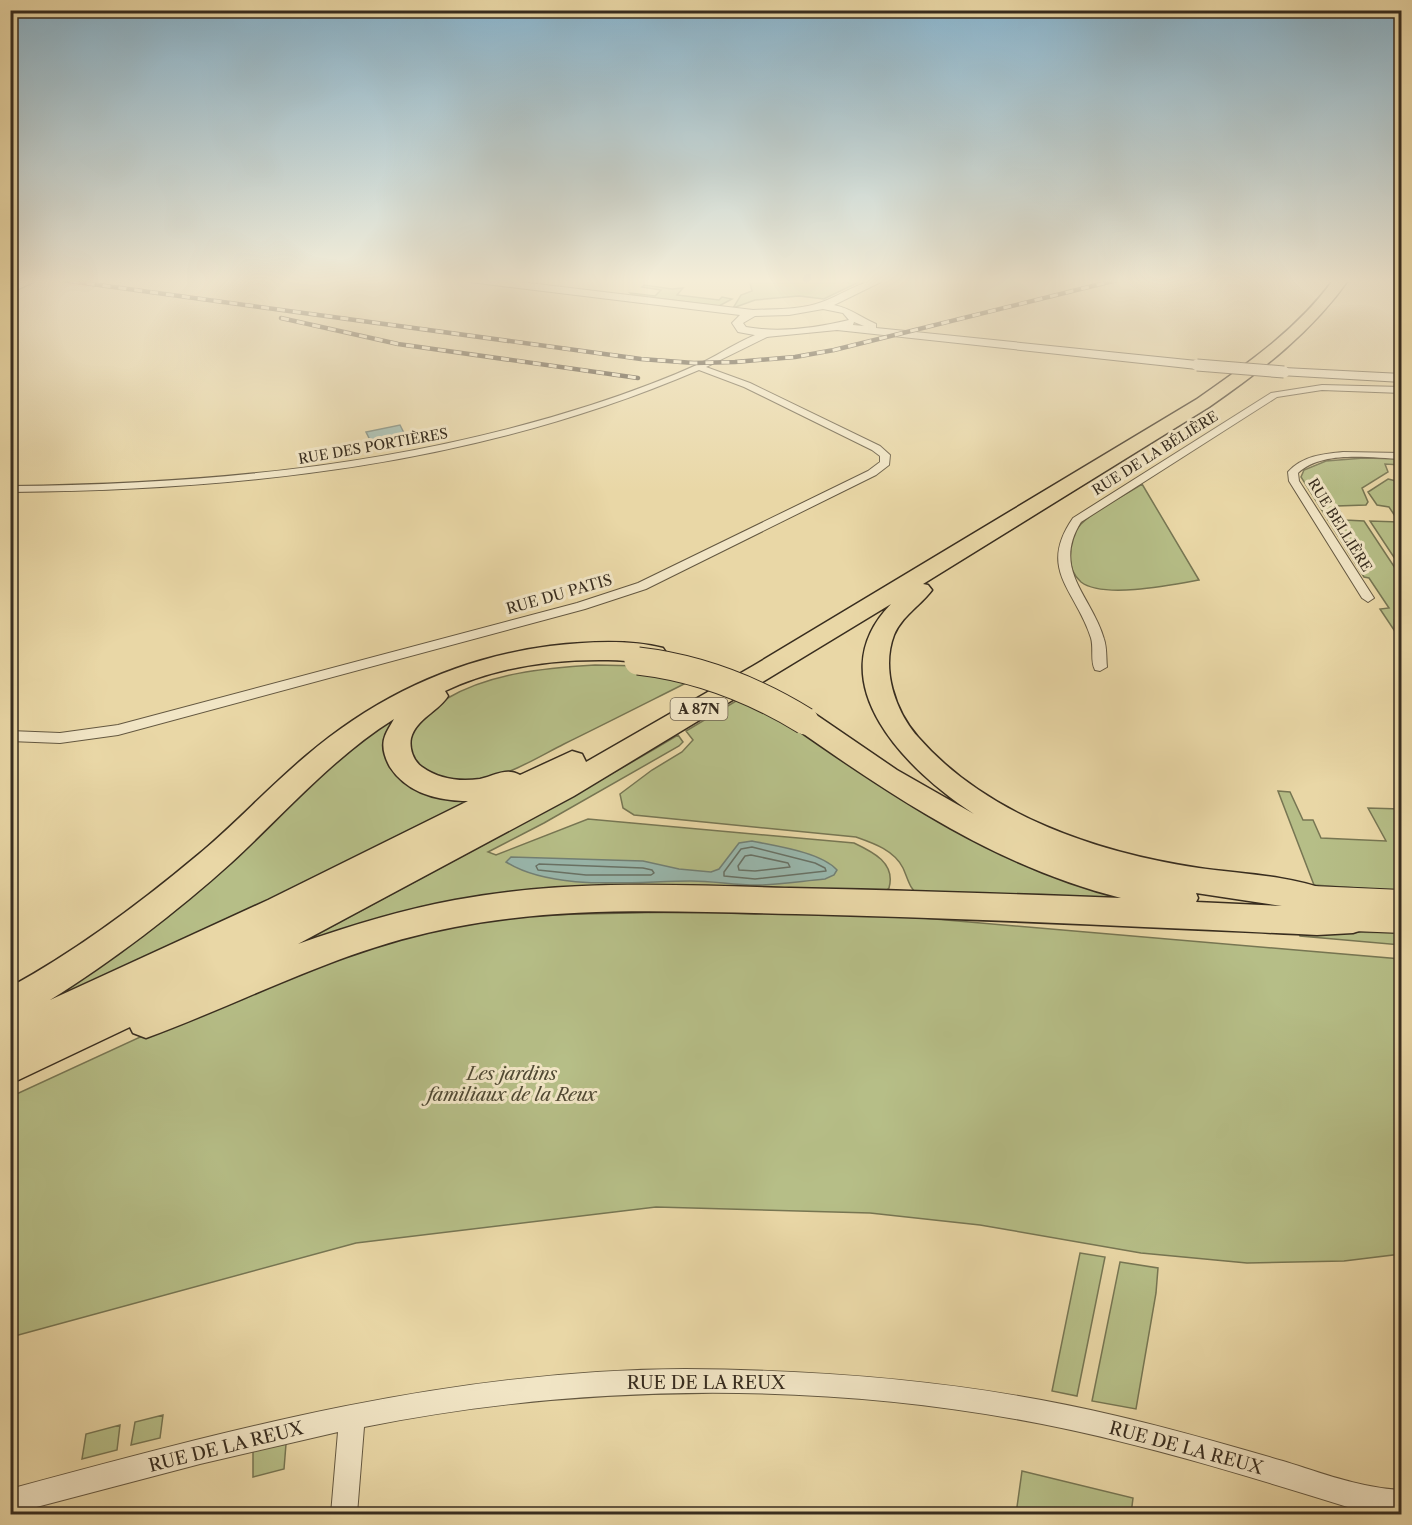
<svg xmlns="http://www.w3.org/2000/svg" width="1412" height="1525" font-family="'Libre Caslon Text',serif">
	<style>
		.green { fill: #b6be87; stroke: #777653; stroke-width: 1.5 }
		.water { fill: #99b8ae; stroke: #728075; stroke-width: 1.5 }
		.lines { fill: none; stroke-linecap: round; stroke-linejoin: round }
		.shore { stroke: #687266; stroke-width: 1.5 }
		.minor-casing { stroke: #645841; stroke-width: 2 }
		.tertiary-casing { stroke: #645841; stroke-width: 2 }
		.trunk-casing { stroke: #382d1f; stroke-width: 2 }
		.motorway-casing { stroke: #382d1f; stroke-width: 3 }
		.minor { fill: #f1e5c5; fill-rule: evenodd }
		.tertiary { fill: #f1e5c5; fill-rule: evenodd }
		.trunk { fill: #e9d7a6; fill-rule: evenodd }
		.motorway { fill: #e9d7a6; fill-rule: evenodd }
		.rail-casing { stroke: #382d1f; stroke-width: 4.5 }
		.rail { stroke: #f1e5c5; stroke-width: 3; stroke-dasharray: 8; stroke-linecap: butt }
		.tertiary-bridge-casing { stroke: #645841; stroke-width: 13; stroke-linecap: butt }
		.motorway-bridge-casing { stroke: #382d1f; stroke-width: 29; stroke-linecap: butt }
		.tertiary-bridge { stroke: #f1e5c5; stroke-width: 11 }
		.motorway-bridge { stroke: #e9d7a6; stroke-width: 27 }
		.labels { text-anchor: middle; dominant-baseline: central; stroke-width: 6; stroke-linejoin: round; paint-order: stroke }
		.far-street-label { font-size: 14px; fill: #382d1f; stroke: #f1e5c5 }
		.shield { fill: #f1e5c5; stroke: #706451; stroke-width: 1.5 }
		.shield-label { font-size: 14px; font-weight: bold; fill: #382d1f }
		.street-label { font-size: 15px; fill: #382d1f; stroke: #f1e5c5 }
		.near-park-label { font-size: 18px; font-style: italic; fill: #514a34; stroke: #f1e5c5 }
		.near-street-label { font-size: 18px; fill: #382d1f; stroke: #f1e5c5 }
	</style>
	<rect width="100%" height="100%" fill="#e9d7a6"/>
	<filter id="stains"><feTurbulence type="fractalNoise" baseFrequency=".00333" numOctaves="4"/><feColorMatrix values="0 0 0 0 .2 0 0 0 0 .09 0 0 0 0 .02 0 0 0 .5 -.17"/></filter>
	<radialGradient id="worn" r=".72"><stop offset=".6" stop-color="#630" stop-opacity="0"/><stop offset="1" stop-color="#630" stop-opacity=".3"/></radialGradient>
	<!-- green -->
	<path class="green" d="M 752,279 L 817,279 L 850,283 L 853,279 L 865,279 L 824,299 L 799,296 L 755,300 L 733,308 L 741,295 L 752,291 L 750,283 Z
		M 644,285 L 672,289 L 683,288 L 677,295 L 719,300 L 722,297 L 732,299 L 719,306 L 632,295 L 630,293 L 655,296 L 661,290 L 642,287 Z
		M 1364,458 L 1401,459 L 1401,465 L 1385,464 L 1388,472 L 1362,488 L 1368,502 L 1366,505 L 1337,506 L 1345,520 L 1364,521 L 1401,577 L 1401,618 L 1395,620 L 1401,625 L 1401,636 L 1398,636 L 1380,609 L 1389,608 L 1369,578 L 1364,577 L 1301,477 L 1304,470 L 1326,461 Z
		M 1388,479 L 1396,481 L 1401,487 L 1401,568 L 1370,521 L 1399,522 L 1389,507 L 1377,505 L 1368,492 Z
		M 1142,484 L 1199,580 C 1172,585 1103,599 1081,582 C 1073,575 1071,568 1070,558 C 1067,546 1072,533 1081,524 C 1097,508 1122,497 1142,484 Z
		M 595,665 L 643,666 L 698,677 C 654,699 609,722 564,744 C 538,757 510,775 480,780 C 414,791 380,738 446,699 C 490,673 545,668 595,665 Z
		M 746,695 L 837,752 L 1167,906 L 919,896 C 909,888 908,879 903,868 C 894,850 873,843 856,837 L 634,815 L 623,808 L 620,794 L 652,770 L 682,752 L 693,740 L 686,731 Z
		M 398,710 L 388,750 L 475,798 L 256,908 L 37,1007 L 333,755 Z
		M 678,735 L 683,742 L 679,746 L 544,823 L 488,852 L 496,855 L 588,819 L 854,843 C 873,852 896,863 889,888 L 882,895 L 656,893 L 291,949 C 420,878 551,811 678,735 Z
		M 1278,791 L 1290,792 L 1303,820 L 1313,820 L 1321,838 L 1386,841 L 1368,808 L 1401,809 L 1401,891 L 1314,885 Z
		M 768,910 L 923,918 L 1401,959 L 1401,1254 L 1344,1261 L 1247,1263 L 1141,1253 L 980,1225 L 870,1213 L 656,1207 L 356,1243 L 11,1337 L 10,1097 L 201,1009 L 377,941 L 500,916 Z
		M 1298,931 L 1401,933 L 1401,945 L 1300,936 Z
		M 1080,1253 L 1105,1257 L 1077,1396 L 1052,1391 Z
		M 1120,1262 L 1158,1268 L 1156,1293 L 1136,1409 L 1092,1401 Z
		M 163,1415 L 160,1438 L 131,1445 L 135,1422 Z
		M 120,1425 L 117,1450 L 82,1459 L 86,1434 Z
		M 286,1444 L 284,1469 L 253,1477 L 253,1451 Z
		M 1022,1471 L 1133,1498 L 1131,1514 L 1016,1514 Z"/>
	<!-- water -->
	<path class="water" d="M 400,425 L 406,437 L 372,444 L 366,432 Z
		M 752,841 C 775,846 821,852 837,870 L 834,875 L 825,879 C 802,881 779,885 756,885 C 734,885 713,881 691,881 C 636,881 553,892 506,862 L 511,857 L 643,861 L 679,869 L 711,872 L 719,869 L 739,843 Z"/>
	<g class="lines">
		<!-- shore -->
		<path class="shore" d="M 752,847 L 815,863 L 825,868 L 826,871 L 755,879 L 724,876 L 724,872 L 741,849 Z
			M 751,855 L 788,863 L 790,867 L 755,871 L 739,870 L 738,866 L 745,856 Z
			M 539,864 L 643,868 L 652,870 L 654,873 L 651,875 L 586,875 L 538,870 L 536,866 Z"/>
		<!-- minor casing -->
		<g class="minor-casing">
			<path id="minor" d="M 29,279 L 40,279 L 10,293 L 10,288 Z
				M 766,331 L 769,332 L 769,336 L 706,367 L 750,383 L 880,446 L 890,455 L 889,465 L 876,475 L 646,589 L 585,609 L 118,735 L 60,743 L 10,741 L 10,731 L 60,733 L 118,725 L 577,603 L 638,583 L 868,471 L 880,462 L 880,456 L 872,450 L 744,387 L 699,370 C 480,464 246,490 10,492 L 10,486 C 208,484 402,466 591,405 C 628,393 666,379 701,363 C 722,353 743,338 766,331 Z
				M 1322,385 L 1402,387 L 1402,393 L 1322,390 L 1277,397 L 1081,522 C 1051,570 1092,596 1104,639 C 1107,648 1106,658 1107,667 L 1100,671 L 1095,670 C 1090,661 1094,649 1091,638 C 1076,590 1037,570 1073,518 L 1271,393 Z
				M 1343,452 L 1402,453 L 1402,459 C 1370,458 1323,450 1298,473 L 1299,481 L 1374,598 L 1368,602 L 1362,598 L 1289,481 L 1288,472 C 1302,456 1323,454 1343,452 Z
				M 685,1369 C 831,1370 975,1382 1117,1416 C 1173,1429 1228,1445 1283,1461 C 1322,1473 1360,1488 1402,1490 L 1402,1514 L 1381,1514 L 1354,1509 C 1251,1477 1148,1445 1042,1424 C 823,1381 582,1383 364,1427 L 357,1514 L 331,1514 L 338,1432 L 200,1464 L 10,1514 L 10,1489 C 235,1428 450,1370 685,1369 Z"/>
		</g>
		<!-- tertiary casing -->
		<g class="tertiary-casing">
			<path id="tertiary" d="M 465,279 L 496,279 L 753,310 C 775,309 801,310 822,302 C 844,294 863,279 887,279 L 834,305 C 850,308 860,317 876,324 L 876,328 L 1197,361 L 1203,365 L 1197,369 L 837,330 L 766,337 L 738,332 L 732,323 L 740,315 L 470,282 ZM 823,309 L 843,313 L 849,320 C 816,328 779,333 746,327 L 743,323 L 755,316 L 789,315 ZM 854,322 L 864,326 L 853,325 Z
				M 1284,368 L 1402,374 L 1402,382 L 1280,375 L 1280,369 Z"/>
		</g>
		<!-- trunk casing -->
		<g class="trunk-casing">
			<path id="trunk" d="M 1313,886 L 1402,890 L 1402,933 L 1353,931 L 1343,928 L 1338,919 L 1342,911 L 1313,910 L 1303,906 L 1299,898 L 1303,890 Z"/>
		</g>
		<!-- motorway casing -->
		<g class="motorway-casing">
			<path id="motorway" d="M 1334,279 L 1349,279 C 1312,332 1262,370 1209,407 L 923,584 L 928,585 L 932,590 C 920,606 902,616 894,635 C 881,669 895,711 918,737 C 987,816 1098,853 1199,868 C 1240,874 1285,875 1324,889 L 1329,898 L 1325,907 L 1353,905 L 1365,909 L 1369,919 L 1365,929 L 1353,933 L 1317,935 C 1143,927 970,918 796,914 C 683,912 568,905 455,927 C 342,948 252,999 146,1038 L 133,1033 L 130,1027 L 10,1084 L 10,987 C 75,952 143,901 199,854 C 236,823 269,787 306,756 C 376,696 459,658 550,646 C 585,642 628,639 663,648 L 667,654 L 663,660 C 645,664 626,660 608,660 C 553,659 495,667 445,691 L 448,696 C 439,711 416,719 411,738 C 409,748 413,761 422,767 C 439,779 459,782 480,779 C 494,776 506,767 520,775 L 572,751 L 582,754 L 586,762 L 753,666 L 1197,399 C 1247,364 1298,329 1334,279 ZM 891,604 C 815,682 909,772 974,814 L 897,770 L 815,714 L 805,712 L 795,714 L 791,721 L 795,728 C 896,799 1000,868 1121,898 C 1011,894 901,890 790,888 C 679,885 565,879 455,900 C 401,910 349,926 298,944 L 574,796 ZM 394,719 C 391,725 387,730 385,736 C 381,746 385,758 390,767 C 407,793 438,801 468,801 L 268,900 L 50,1000 C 110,963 178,911 231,863 C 284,814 332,758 394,719 ZM 1196,893 L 1282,906 L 1196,902 L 1198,898 Z"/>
		</g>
		<!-- minor -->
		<use href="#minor" class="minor"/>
		<!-- tertiary -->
		<use href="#tertiary" class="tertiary"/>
		<!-- trunk -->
		<use href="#trunk" class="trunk"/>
		<!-- motorway -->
		<use href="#motorway" class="motorway"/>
		<!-- rail casing -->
		<g class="rail-casing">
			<path id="rail" d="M 55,279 L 641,359 L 694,363 L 735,362 L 795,357 L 834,350 L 1121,279
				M 281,318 L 398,344 L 638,378"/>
		</g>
		<!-- rail -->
		<use href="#rail" class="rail"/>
		<!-- tertiary-bridge casing -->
		<g class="tertiary-bridge-casing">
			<path id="tertiary-bridge" d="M 1197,365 L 1284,372"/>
		</g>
		<!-- motorway-bridge casing -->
		<g class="motorway-bridge-casing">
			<path id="motorway-bridge" d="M 638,661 C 699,668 753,689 805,721"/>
		</g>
		<!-- tertiary-bridge -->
		<use href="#tertiary-bridge" class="tertiary-bridge"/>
		<!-- motorway-bridge -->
		<use href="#motorway-bridge" class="motorway-bridge"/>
	</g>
	<!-- sky -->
	<linearGradient id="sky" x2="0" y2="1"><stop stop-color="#88b6d1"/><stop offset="0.57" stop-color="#f5edd7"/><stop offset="1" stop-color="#f5edd7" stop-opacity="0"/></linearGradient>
	<rect width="1412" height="493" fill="url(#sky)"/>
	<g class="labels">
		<!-- far-street labels -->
		<g class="far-street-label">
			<text transform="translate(373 446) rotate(-10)">RUE DES PORTIÈRES</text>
			<text transform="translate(1155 453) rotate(-32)">RUE DE LA BÉLIÈRE</text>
			<text transform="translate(1340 525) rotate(58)">RUE BELLIÈRE</text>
		</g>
		<!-- shield labels -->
		<rect class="shield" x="670.5" y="698" width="57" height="22" rx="4.5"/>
		<g class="shield-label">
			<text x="699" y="709">A 87N</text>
		</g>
		<!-- street labels -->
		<g class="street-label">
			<text transform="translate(559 594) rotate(-16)">RUE DU PATIS</text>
		</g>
		<!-- near-park labels -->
		<g class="near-park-label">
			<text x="512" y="1074">Les jardins<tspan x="512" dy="21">familiaux de la Reux</tspan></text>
		</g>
		<!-- near-street labels -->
		<g class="near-street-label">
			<text x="706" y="1383">RUE DE LA REUX</text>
			<text transform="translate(226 1447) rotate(-14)">RUE DE LA REUX</text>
			<text transform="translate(1186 1448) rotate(15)">RUE DE LA REUX</text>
		</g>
	</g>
	<!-- margin -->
	<rect width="1412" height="1525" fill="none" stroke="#e9d7a6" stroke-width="36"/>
	<rect x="12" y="12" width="1388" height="1501" fill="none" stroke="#382d1f" stroke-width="3"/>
	<rect x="18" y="18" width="1376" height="1489" fill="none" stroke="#382d1f" stroke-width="1.5"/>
	<rect width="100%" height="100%" filter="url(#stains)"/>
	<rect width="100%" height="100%" fill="url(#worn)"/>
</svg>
